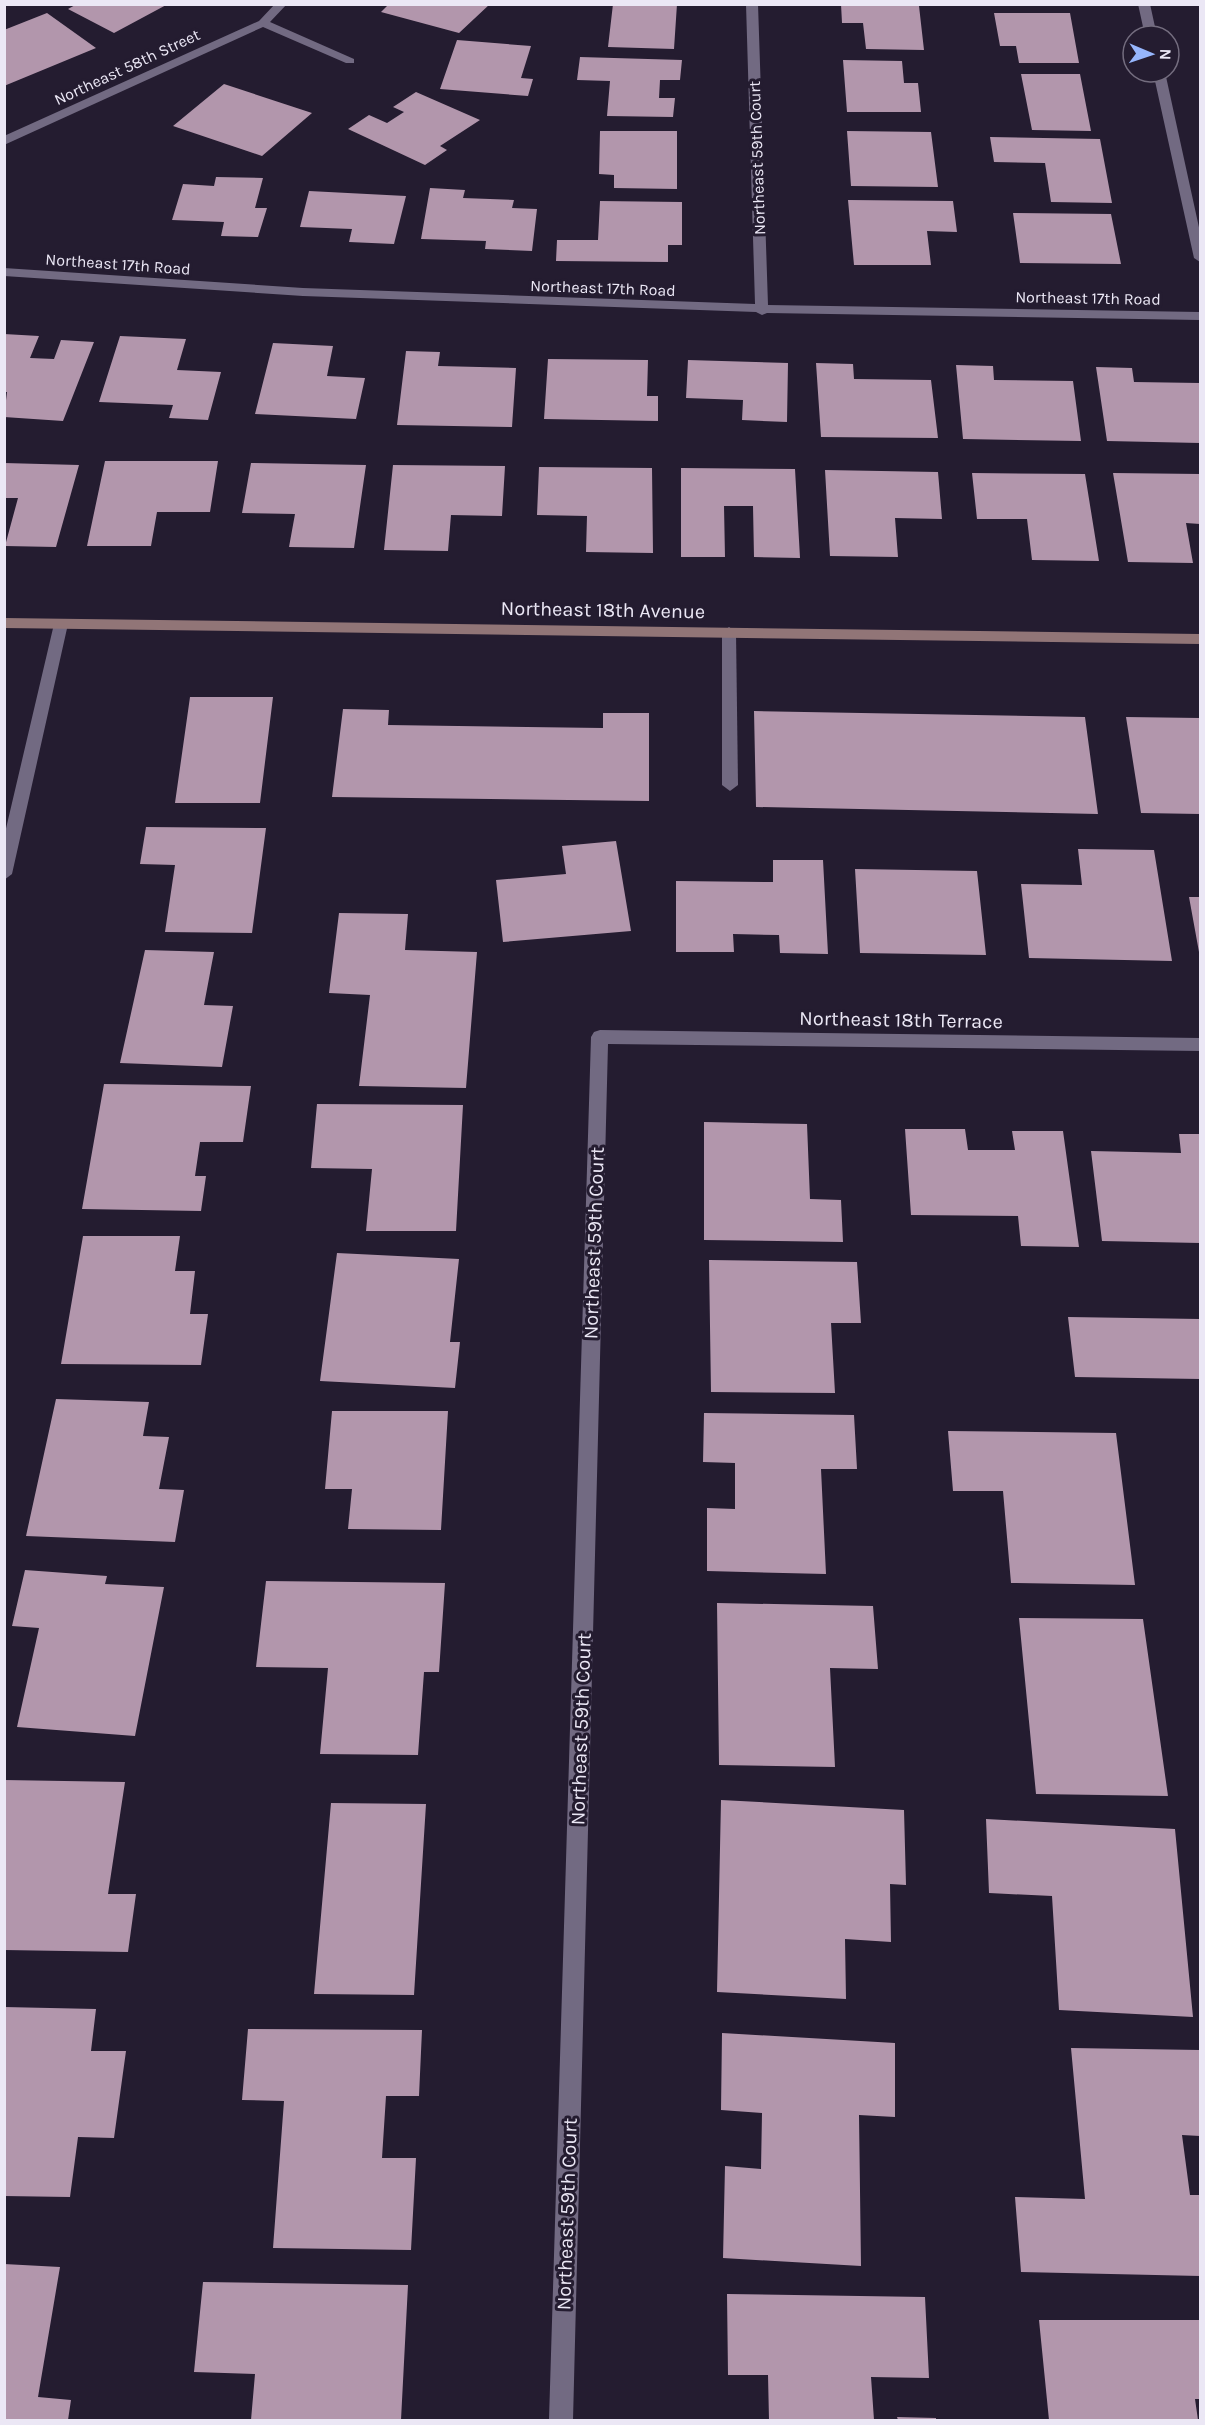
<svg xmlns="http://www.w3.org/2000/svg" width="1205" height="2425" font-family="Karla,sans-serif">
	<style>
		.building { fill: #b296ac }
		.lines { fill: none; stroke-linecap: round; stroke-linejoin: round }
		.lane { fill: #726a82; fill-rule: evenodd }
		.street { fill: #726a82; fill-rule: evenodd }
		.secondary { fill: #917577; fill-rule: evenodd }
		.labels { text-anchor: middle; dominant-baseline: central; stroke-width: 6; stroke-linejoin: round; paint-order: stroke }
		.far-street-label { font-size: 16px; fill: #ebe7f5; stroke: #241c30 }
		.street-label { font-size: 20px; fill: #ebe7f5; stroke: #241c30 }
	</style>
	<rect width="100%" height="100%" fill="#241c30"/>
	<!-- building -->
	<path class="building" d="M 77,4 L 168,4 L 114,33 L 68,9 Z
		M 389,4 L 490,4 L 459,33 L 381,12 Z
		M 613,4 L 677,4 L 674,49 L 608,47 Z
		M 841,4 L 919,6 L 924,50 L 866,49 L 863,23 L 842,23 Z
		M 47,13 L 96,48 L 4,86 L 4,30 Z
		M 994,13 L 1070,13 L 1079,63 L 1019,63 L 1016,46 L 1000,46 Z
		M 457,40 L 531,46 L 521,78 L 533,79 L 528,96 L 440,89 Z
		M 580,57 L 682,60 L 680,80 L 660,80 L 659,98 L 675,98 L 673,117 L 607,116 L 610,81 L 577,80 Z
		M 843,60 L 902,61 L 904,83 L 918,83 L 921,112 L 847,112 Z
		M 1021,74 L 1080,74 L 1091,131 L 1032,130 Z
		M 224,84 L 312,113 L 262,156 L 173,126 Z
		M 416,92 L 480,120 L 440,146 L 447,150 L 425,165 L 348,129 L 369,115 L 387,123 L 404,112 L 393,107 Z
		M 600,131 L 677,131 L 677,189 L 614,188 L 614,175 L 599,174 Z
		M 847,131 L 931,132 L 938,187 L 851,186 Z
		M 990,137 L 1100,139 L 1112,203 L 1051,202 L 1045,163 L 994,162 Z
		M 216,177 L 263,178 L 255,208 L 267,208 L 258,237 L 221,236 L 224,222 L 172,220 L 183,184 L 214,186 Z
		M 430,188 L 465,190 L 463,198 L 514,200 L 512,208 L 537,209 L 532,251 L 485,249 L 486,241 L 421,239 Z
		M 309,191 L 406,196 L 394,244 L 349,242 L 352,229 L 300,227 Z
		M 848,200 L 953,201 L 957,232 L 927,231 L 931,265 L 854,265 Z
		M 600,201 L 682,202 L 682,245 L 668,245 L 668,262 L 556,261 L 557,240 L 598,240 Z
		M 1013,213 L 1111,214 L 1121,264 L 1020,263 Z
		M 4,334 L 39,336 L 30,358 L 54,359 L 61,340 L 94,342 L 63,421 L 4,417 L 7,392 L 4,392 Z
		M 120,336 L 186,339 L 177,370 L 221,372 L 208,420 L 169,418 L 173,405 L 99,402 Z
		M 273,343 L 333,346 L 327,376 L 365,378 L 356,419 L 255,414 Z
		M 406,351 L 440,352 L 438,366 L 516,368 L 512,427 L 397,425 Z
		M 548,359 L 648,360 L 647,396 L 658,396 L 658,421 L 544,419 Z
		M 688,360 L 788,363 L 787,422 L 742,420 L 743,400 L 686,398 Z
		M 816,363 L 853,364 L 854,379 L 931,380 L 938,438 L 821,437 Z
		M 956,365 L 993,366 L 994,380 L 1073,381 L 1081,441 L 963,439 Z
		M 1096,367 L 1132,368 L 1134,382 L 1200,383 L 1200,443 L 1107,441 Z
		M 105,461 L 218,461 L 210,512 L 157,512 L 151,546 L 87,546 Z
		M 4,463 L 79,465 L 56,547 L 5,546 L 18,498 L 4,498 Z
		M 251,463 L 366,465 L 354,548 L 289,547 L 295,514 L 242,513 Z
		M 393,465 L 505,466 L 502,516 L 451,515 L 448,551 L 384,550 Z
		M 539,467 L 652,468 L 653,553 L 586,552 L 587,516 L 537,515 Z
		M 681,468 L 795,469 L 800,558 L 754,557 L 753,506 L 724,506 L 725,557 L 681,557 Z
		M 825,470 L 938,472 L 942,519 L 895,518 L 898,557 L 830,556 Z
		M 972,473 L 1085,474 L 1099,561 L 1032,560 L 1027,519 L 977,519 Z
		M 1113,473 L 1200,474 L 1200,524 L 1186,523 L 1193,563 L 1128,562 Z
		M 190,697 L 273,697 L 260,803 L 175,803 Z
		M 343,709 L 389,710 L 388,725 L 603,728 L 603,713 L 649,713 L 649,801 L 332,797 Z
		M 754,711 L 1085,717 L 1098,814 L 756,807 Z
		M 1126,717 L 1200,718 L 1200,814 L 1141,813 Z
		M 146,827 L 266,828 L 252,933 L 165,932 L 175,865 L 140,864 Z
		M 616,841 L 631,931 L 503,942 L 496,880 L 566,874 L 562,846 Z
		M 1078,849 L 1154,850 L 1172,961 L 1029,958 L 1021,884 L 1082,885 Z
		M 773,860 L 823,860 L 828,954 L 780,953 L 779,935 L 733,934 L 734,952 L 676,952 L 676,881 L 773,882 Z
		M 855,869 L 977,871 L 986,955 L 860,953 Z
		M 1189,897 L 1200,897 L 1200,952 L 1199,952 Z
		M 339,913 L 408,914 L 405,950 L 477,952 L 466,1088 L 359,1086 L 370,995 L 329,993 Z
		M 145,950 L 214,952 L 204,1005 L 233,1006 L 222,1067 L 120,1063 Z
		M 104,1084 L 251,1086 L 243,1142 L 200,1142 L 195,1176 L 206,1176 L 201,1211 L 82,1209 Z
		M 317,1104 L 463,1105 L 456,1231 L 366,1231 L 372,1169 L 311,1168 Z
		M 704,1122 L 807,1124 L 810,1199 L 841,1200 L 843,1242 L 704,1240 Z
		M 905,1129 L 965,1129 L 968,1150 L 1015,1150 L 1012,1131 L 1063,1131 L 1079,1247 L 1021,1246 L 1018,1216 L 911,1215 Z
		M 1179,1134 L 1200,1134 L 1200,1243 L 1102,1241 L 1091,1151 L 1181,1153 Z
		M 83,1236 L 180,1236 L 175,1271 L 195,1271 L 190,1314 L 208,1314 L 201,1365 L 61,1364 Z
		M 337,1253 L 459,1259 L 450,1342 L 460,1342 L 455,1388 L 320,1381 Z
		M 709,1260 L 857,1262 L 861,1323 L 831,1323 L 835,1393 L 711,1392 Z
		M 1068,1317 L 1200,1319 L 1200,1379 L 1075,1377 Z
		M 56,1399 L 149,1402 L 143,1436 L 169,1437 L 159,1489 L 184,1490 L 175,1542 L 26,1536 Z
		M 332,1411 L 448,1411 L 441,1530 L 348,1529 L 352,1489 L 325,1489 Z
		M 704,1413 L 854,1415 L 857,1469 L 821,1469 L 826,1574 L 707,1571 L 707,1508 L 735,1509 L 735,1463 L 703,1462 Z
		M 948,1431 L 1116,1433 L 1135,1585 L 1011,1583 L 1003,1491 L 953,1491 Z
		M 25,1570 L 107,1576 L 105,1584 L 164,1587 L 135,1736 L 17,1727 L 39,1628 L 12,1626 Z
		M 266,1581 L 445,1583 L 439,1672 L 424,1672 L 418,1755 L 320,1754 L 328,1668 L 256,1667 Z
		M 717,1603 L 873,1606 L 878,1669 L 830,1668 L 835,1767 L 719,1765 Z
		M 1019,1618 L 1143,1619 L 1168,1796 L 1036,1794 Z
		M 4,1780 L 125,1782 L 108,1894 L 136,1894 L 128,1952 L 4,1950 Z
		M 721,1800 L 904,1810 L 906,1885 L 890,1884 L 891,1942 L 845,1939 L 846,1999 L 717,1992 Z
		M 331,1803 L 426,1804 L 414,1995 L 314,1994 Z
		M 986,1819 L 1175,1829 L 1193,2017 L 1059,2010 L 1052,1896 L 989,1893 Z
		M 4,2007 L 96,2009 L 91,2051 L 126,2051 L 114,2138 L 78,2137 L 70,2197 L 4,2196 Z
		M 248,2029 L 422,2030 L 419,2096 L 386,2096 L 382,2158 L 416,2158 L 411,2250 L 273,2248 L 284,2101 L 242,2100 Z
		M 722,2033 L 895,2043 L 895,2117 L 859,2115 L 861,2266 L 723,2258 L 725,2166 L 761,2169 L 762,2113 L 721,2110 Z
		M 1071,2048 L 1200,2050 L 1200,2136 L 1182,2135 L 1190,2195 L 1200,2195 L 1200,2276 L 1021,2272 L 1015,2197 L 1085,2199 Z
		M 4,2264 L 60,2267 L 38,2397 L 71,2400 L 68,2420 L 4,2420 Z
		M 203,2282 L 408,2285 L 401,2420 L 251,2420 L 255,2374 L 194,2372 Z
		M 727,2294 L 925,2297 L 929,2378 L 871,2377 L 874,2420 L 769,2420 L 768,2375 L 728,2375 Z
		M 1039,2320 L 1200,2320 L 1200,2399 L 1195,2399 L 1198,2420 L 1049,2420 Z
		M 897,2417 L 936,2418 L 936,2420 L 898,2420 Z"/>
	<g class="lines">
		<!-- lane -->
		<path class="lane" d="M 729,627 L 736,632 L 738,785 L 730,791 L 722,785 L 722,632 Z"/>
		<!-- street -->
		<path class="street" d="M 275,4 L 287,4 L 270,22 L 354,59 L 354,63 L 346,63 L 263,27 L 4,145 L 4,136 L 259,21 Z
			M 746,4 L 758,4 L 768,305 L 1200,312 L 1200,320 L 767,313 L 762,315 L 756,312 L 303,296 L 4,276 L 4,268 L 303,288 L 755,304 Z
			M 1138,4 L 1150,4 L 1157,36 L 1145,36 Z
			M 1153,72 L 1165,72 L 1200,232 L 1200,262 L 1194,258 Z
			M 61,619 L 68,624 L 12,874 L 4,880 L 4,837 L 54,624 Z
			M 600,1030 L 1200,1038 L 1200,1051 L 608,1044 L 573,2420 L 549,2420 L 591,1037 L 594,1032 Z"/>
		<!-- secondary -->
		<path class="secondary" d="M 4,618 L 1200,634 L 1200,644 L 4,628 Z"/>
	</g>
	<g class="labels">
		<!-- far-street labels -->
		<g class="far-street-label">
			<text transform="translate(127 67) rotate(-25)">Northeast 58th Street</text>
			<text transform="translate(757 158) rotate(-92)">Northeast 59th Court</text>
			<text transform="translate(118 264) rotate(4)">Northeast 17th Road</text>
			<text transform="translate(603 288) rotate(2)">Northeast 17th Road</text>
			<text transform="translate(1088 298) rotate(1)">Northeast 17th Road</text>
		</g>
		<!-- street labels -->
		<g class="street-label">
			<text transform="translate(603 610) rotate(1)">Northeast 18th Avenue</text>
			<text transform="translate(901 1020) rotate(1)">Northeast 18th Terrace</text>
			<text transform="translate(594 1243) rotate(-88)">Northeast 59th Court</text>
			<text transform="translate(581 1729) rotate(-88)">Northeast 59th Court</text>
			<text transform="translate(567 2214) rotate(-88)">Northeast 59th Court</text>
		</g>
	</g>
	<!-- border -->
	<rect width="1205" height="2425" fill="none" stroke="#ebe7f5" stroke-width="12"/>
	<!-- north arrow -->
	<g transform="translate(1151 54) rotate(92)"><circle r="28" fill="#241c30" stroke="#746d7f" stroke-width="1.5"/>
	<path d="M0-4.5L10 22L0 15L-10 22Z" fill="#96b6fd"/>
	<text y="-9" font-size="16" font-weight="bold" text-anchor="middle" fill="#ebe7f5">N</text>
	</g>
</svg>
